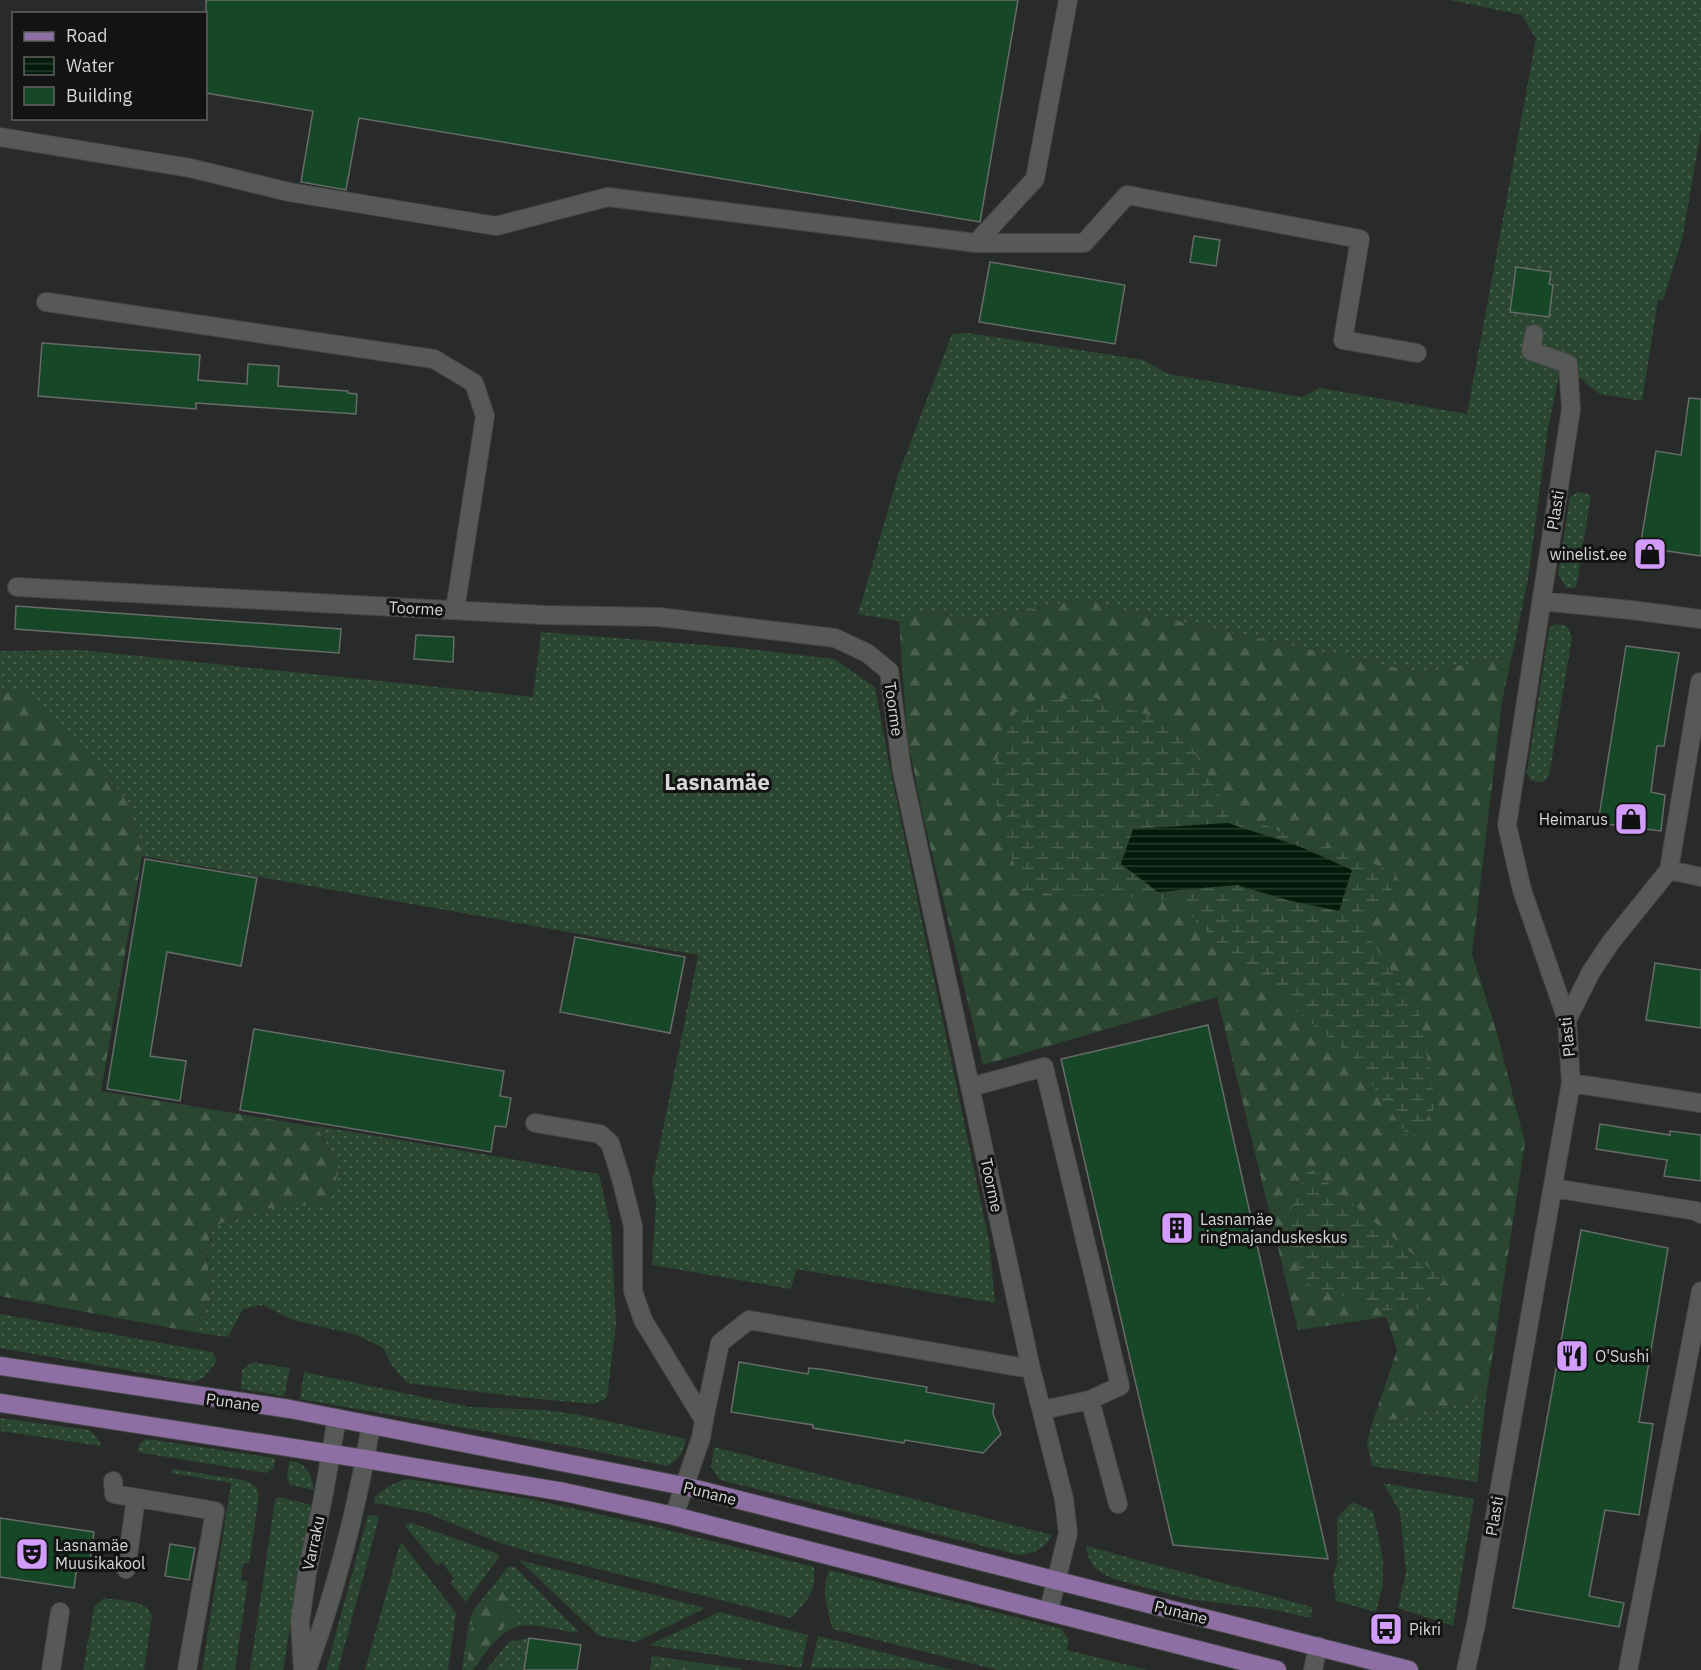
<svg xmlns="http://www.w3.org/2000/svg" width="1701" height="1670" font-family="'IBM Plex Sans',sans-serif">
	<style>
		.grass { fill: url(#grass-dots) }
		.forest { fill: url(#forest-firs) }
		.wetland { fill: url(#wetland-marsh) }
		.water { fill: url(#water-rules) }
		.building { fill: #164727; stroke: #686b69; stroke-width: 1.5 }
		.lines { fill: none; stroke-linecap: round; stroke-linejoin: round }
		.minor-casing { stroke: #444644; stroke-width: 20 }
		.major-casing { stroke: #444644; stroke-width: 20 }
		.minor { stroke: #575957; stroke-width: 18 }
		.major { stroke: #8d6fa4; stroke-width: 18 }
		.labels { text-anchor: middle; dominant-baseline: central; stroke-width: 6; stroke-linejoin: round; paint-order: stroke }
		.street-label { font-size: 16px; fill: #d6d8d7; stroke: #121312 }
		.poi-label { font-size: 16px; fill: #d6d8d7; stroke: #121312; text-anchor: start }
		.district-label { font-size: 22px; font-weight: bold; fill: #d6d8d7; stroke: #121312 }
	</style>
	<defs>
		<pattern id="grass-dots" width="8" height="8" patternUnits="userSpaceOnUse" patternTransform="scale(1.5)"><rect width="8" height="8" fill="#2a4631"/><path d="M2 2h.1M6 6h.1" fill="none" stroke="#48604e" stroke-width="1.8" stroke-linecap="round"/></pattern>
		<pattern id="forest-firs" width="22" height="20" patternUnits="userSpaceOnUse" patternTransform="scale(1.5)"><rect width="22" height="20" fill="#2a4631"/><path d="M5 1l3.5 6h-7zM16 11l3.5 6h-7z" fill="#48604e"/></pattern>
		<pattern id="wetland-marsh" width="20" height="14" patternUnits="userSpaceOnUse" patternTransform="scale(1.5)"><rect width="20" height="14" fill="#2a4631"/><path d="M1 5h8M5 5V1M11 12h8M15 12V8" fill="none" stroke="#48604e"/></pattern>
		<pattern id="water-rules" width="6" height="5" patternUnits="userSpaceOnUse" patternTransform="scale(1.5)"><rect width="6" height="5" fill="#031b0b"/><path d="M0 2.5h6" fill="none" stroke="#273b2e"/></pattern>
	</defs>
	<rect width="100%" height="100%" fill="#282b29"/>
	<!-- grass -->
	<path class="grass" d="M 1450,0 L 1701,0 L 1701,130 L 1682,240 L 1663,300 L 1658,300 L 1642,401 L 1600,394 L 1590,387 L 1582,379 L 1559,375 L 1548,428 L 1528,579 L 1512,656 L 1421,673 L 1080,600 L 976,619 L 921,612 L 899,621 L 858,614 L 898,475 L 952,334 L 968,333 L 1144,360 L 1168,374 L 1302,397 L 1320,388 L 1467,414 L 1536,39 L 1522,15 Z
		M 1578,492 L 1591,495 L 1576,588 L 1567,588 L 1558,575 L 1570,497 Z
		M 1556,624 L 1567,626 L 1572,638 L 1549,776 L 1544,782 L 1531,781 L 1527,773 L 1549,628 Z
		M 541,632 L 741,648 L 834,659 L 875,687 L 889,764 L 989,1241 L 995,1303 L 796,1269 L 791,1289 L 652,1265 L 656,1200 L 652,1183 L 698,955 L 142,856 L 128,801 L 25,691 L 0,693 L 0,651 L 81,650 L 533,697 Z
		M 317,1126 L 599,1174 L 611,1228 L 616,1324 L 607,1398 L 594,1404 L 529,1398 L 407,1383 L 391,1364 L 383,1348 L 357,1335 L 293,1320 L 263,1305 L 243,1309 L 228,1337 L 193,1332 L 210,1301 L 207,1252 L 211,1227 L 262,1209 L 329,1203 L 339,1170 Z
		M 0,1314 L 212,1352 L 217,1361 L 204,1377 L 194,1382 L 0,1348 Z
		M 253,1362 L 290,1368 L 284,1396 L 241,1389 L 242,1370 Z
		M 304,1372 L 470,1407 L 544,1410 L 580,1415 L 686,1439 C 683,1453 680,1459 667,1466 L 580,1448 L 300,1399 Z
		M 1486,1397 L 1477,1482 L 1372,1466 L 1367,1442 L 1372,1424 Z
		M 0,1418 L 89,1430 L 97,1437 L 101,1446 L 0,1431 Z
		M 147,1439 L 275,1458 L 274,1468 L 267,1473 L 137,1452 L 140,1443 Z
		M 714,1447 L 1052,1535 C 1046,1548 1033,1554 1019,1555 L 720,1480 L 711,1467 Z
		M 289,1461 C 305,1460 312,1476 314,1490 L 290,1485 L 287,1479 Z
		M 172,1469 L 243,1480 C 252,1483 257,1485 259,1495 L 249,1564 L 243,1563 L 241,1580 L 248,1581 L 235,1670 L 202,1670 L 231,1483 L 171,1473 Z
		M 407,1479 L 530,1499 L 656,1527 L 814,1567 C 815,1596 809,1596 792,1618 L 527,1551 L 500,1543 L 427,1513 L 375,1503 L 374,1498 C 383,1488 394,1483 407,1479 Z
		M 1383,1483 L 1474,1499 L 1453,1626 L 1398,1608 L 1406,1572 L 1400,1512 Z
		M 279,1497 L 311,1505 L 283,1670 L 250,1670 L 275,1500 Z
		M 1352,1502 L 1373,1511 L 1383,1559 L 1383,1584 L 1376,1612 L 1336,1601 L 1333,1575 L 1337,1564 L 1337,1518 Z
		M 368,1515 L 376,1516 L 379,1518 L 338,1670 L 326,1670 Z
		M 408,1523 L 412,1523 L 498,1554 L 499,1557 L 466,1602 L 450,1583 L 454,1579 L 442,1562 L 438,1566 L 405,1526 Z
		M 402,1543 L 456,1613 L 448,1670 L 365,1670 L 400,1544 Z
		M 1086,1546 L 1312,1607 L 1311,1618 L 1275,1610 L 1188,1599 L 1114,1579 C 1096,1571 1089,1566 1086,1546 Z
		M 519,1560 L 705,1608 L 636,1642 L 599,1636 Z
		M 510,1566 L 515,1567 L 579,1632 L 576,1633 C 562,1631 534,1623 520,1626 C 499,1630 485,1654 473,1670 L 462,1670 L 469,1622 L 473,1611 L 507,1568 Z
		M 829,1570 L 1062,1629 L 1069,1641 L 1067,1650 L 1148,1670 L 998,1670 L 833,1629 C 827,1610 821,1589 829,1570 Z
		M 104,1598 C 119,1601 148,1599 152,1616 L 144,1670 L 83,1670 L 94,1607 Z
		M 720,1612 L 808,1635 L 801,1668 L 649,1645 Z
		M 818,1636 L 953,1670 L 811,1668 Z
		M 529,1638 L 524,1670 L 486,1670 L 509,1642 Z
		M 652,1656 L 741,1669 L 650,1670 Z"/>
	<!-- forest -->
	<path class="forest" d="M 1080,600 L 1421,673 L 1512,656 L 1502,701 L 1472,954 L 1497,1033 L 1525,1143 L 1486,1397 L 1372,1424 L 1397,1350 L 1386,1317 L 1298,1330 L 1217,997 L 983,1065 L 921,808 L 907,735 L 899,621 L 920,612 L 976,619 Z
		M 25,690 L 128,801 L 142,856 L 101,1091 L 317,1127 L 339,1170 L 329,1204 L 262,1209 L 211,1227 L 207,1252 L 210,1301 L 193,1332 L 0,1296 L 0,693 Z
		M 502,1590 L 515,1617 L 502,1629 L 476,1662 L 468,1664 L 469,1635 L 477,1612 L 489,1594 Z
		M 680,1660 L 741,1669 L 741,1670 L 672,1670 Z"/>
	<!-- wetland -->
	<path class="wetland" d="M 1095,698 L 1179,725 L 1226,807 L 1294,838 L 1346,851 L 1395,874 L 1389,902 L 1361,925 L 1419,1012 L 1436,1107 L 1410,1139 L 1352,1056 L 1233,959 L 1176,900 L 1022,892 L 989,777 L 1020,701 Z
		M 1309,1167 L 1444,1280 L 1418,1309 L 1383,1310 L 1307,1284 L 1281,1233 Z"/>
	<!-- water -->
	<path class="water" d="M 1228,823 L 1301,847 L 1352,870 L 1339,911 L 1287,900 L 1237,885 L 1158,892 L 1121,864 L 1133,829 Z"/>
	<!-- building -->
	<path class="building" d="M 206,0 L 1018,0 L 980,222 L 359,118 L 346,190 L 301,182 L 313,111 L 206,93 Z
		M 1194,236 L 1220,240 L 1216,266 L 1190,262 Z
		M 990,262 L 1125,285 L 1115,344 L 979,322 Z
		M 1516,267 L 1551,272 L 1549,284 L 1553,285 L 1549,317 L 1510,312 Z
		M 42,343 L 200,355 L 198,380 L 247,384 L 248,364 L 279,366 L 278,386 L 348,391 L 348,393 L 357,394 L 356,414 L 196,403 L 196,409 L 38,396 Z
		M 1689,398 L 1701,399 L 1701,556 L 1640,547 L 1656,451 L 1681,455 Z
		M 16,606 L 341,629 L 339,653 L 15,629 Z
		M 416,635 L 454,637 L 453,662 L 414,659 Z
		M 1626,646 L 1679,653 L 1664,746 L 1657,746 L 1651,792 L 1665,795 L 1661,831 L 1598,823 Z
		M 145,859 L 257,878 L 241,966 L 167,952 L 150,1056 L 186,1061 L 180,1101 L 107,1089 Z
		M 575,937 L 685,957 L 670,1033 L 560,1012 Z
		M 1655,963 L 1701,970 L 1701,1028 L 1646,1020 Z
		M 1208,1025 L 1287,1379 L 1328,1559 L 1173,1545 L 1061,1059 Z
		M 254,1029 L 504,1071 L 500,1096 L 511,1098 L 506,1127 L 495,1126 L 491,1152 L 240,1110 Z
		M 1600,1124 L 1670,1135 L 1670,1131 L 1701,1135 L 1701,1181 L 1664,1176 L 1667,1160 L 1596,1149 Z
		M 1581,1230 L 1668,1248 L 1639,1422 L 1653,1424 L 1639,1515 L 1605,1510 L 1589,1596 L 1624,1603 L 1619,1627 L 1513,1608 Z
		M 739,1362 L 808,1374 L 809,1368 L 820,1369 L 927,1387 L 926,1392 L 994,1404 L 993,1414 L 1001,1434 L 983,1453 L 905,1440 L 904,1443 L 813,1428 L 813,1425 L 731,1412 Z
		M 0,1518 L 94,1532 L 89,1568 L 77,1566 L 74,1588 L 0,1577 Z
		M 170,1544 L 195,1548 L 189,1580 L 165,1576 Z
		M 529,1638 L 581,1645 L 577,1670 L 524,1670 Z"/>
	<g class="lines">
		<!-- minor casing -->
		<g class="minor-casing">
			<path id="minor" d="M 0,137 L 190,168 L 289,192 L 496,226 L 608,197 L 976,243 L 1035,179 L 1068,0
				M 976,243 L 1084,243 L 1127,195 L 1360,239 L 1343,340 L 1417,353
				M 46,302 L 434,359 L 474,383 L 485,416 L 455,610
				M 17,587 L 544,615 L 659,617 L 835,638 L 867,653 L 889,671 L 902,771 L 1031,1369 L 1064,1499 L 1068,1533 L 1049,1610
				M 1541,601 L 1631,610 L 1701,619
				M 1669,870 L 1701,877
				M 1567,1020 L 1591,972 L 1611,942 L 1669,870 L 1700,682
				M 1571,1083 L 1701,1103
				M 971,1087 L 1044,1067 L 1120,1386 L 1090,1400
				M 535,1123 L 600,1134 L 610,1143 L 621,1178 L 633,1226 L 633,1291 L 643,1320 L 704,1420 L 701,1438 L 674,1516
				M 1553,1188 L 1696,1211 L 1701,1214
				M 1042,1410 L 1090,1400 L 1118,1504
				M 704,1420 L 720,1343 L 749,1320 L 1031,1369
				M 113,1481 L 114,1494 L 215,1511 L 187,1670
				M 126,1569 L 136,1498
				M 51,1670 L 60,1612
				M 303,1670 L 300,1622 L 307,1573 L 323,1498 L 337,1418
				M 307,1670 C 336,1590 357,1509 371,1425
				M 1313,1670 L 1318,1646
				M 1466,1670 L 1476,1624 L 1571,1083 L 1567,1020 L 1522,890 L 1507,825 L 1571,409 L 1568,364 L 1531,351 L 1534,334
				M 1628,1670 L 1701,1291"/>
		</g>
		<!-- major casing -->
		<g class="major-casing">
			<path id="major" d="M 0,1366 L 290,1409 L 684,1486 L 1409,1670
				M 0,1403 L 365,1459 L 564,1492 L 674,1516 L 1277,1670"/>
		</g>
		<!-- minor -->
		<use href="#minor" class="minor"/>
		<!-- major -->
		<use href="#major" class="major"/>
	</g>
	<!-- icons -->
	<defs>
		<g id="shop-square" transform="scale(1.725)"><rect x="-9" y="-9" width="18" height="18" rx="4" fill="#d29cfd" stroke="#121312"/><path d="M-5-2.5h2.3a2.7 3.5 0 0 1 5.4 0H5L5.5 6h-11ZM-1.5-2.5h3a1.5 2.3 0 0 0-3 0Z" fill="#111"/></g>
		<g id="building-square" transform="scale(1.725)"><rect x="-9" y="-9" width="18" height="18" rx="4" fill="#d29cfd" stroke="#121312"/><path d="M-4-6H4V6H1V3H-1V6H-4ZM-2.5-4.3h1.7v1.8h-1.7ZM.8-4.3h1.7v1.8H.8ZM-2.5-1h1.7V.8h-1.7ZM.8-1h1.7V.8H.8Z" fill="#111"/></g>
		<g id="restaurant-square" transform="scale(1.725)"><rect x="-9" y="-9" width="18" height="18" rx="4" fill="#d29cfd" stroke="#121312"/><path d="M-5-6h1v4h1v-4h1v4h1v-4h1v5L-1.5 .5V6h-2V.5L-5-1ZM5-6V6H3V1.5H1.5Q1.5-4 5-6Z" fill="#111"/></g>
		<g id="theatre-square" transform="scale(1.725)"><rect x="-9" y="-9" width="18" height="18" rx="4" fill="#d29cfd" stroke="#121312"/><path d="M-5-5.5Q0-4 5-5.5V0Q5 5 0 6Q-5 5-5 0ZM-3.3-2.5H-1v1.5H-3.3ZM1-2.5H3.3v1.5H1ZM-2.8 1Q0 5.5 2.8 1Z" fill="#111"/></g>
		<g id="bus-square" transform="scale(1.725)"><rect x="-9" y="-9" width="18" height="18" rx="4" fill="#d29cfd" stroke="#121312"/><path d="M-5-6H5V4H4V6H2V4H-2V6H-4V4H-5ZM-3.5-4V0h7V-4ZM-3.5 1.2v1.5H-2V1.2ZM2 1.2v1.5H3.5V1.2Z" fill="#111"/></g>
	</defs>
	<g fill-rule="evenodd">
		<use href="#shop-square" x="1650" y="554"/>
		<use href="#shop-square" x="1631" y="819"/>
		<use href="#building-square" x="1177" y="1228"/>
		<use href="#restaurant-square" x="1572" y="1356"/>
		<use href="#theatre-square" x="32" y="1554"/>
		<use href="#bus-square" x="1386" y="1629"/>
	</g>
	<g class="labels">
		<!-- street labels -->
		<g class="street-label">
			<text transform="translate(1555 510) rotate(-81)">Plasti</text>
			<text transform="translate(416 608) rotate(3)">Toorme</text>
			<text transform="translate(894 709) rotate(82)">Toorme</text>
			<text transform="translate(1567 1037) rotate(-96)">Plasti</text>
			<text transform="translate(992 1185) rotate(78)">Toorme</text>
			<text transform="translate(233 1402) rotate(8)">Punane</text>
			<text transform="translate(710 1493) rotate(14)">Punane</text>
			<text transform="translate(1494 1516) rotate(-80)">Plasti</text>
			<text transform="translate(313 1543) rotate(-78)">Varraku</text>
			<text transform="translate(1181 1612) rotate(14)">Punane</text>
		</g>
		<!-- poi labels -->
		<g class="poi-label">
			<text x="1627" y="554" text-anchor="end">winelist.ee</text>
			<text x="1608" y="819" text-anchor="end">Heimarus</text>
			<text x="1200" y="1219">Lasnamäe<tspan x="1200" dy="18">ringmajanduskeskus</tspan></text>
			<text x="1595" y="1356">O'Sushi</text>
			<text x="55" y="1545">Lasnamäe<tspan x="55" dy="18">Muusikakool</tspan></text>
			<text x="1409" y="1629">Pikri</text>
		</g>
		<!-- district labels -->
		<g class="district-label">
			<text x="717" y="781">Lasnamäe</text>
		</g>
	</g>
	<!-- legend -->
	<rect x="12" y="12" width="195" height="108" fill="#121312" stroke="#606261" stroke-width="1.5"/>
	<rect x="24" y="32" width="30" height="9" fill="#8d6fa4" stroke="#606261" stroke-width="1.5"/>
	<text x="66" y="42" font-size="18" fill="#d6d8d7">Road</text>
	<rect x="24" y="57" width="30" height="18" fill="url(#water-rules)" stroke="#606261" stroke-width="1.5"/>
	<text x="66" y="72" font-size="18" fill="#d6d8d7">Water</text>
	<rect x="24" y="87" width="30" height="18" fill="#164727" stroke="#606261" stroke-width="1.5"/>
	<text x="66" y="102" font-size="18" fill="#d6d8d7">Building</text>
</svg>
